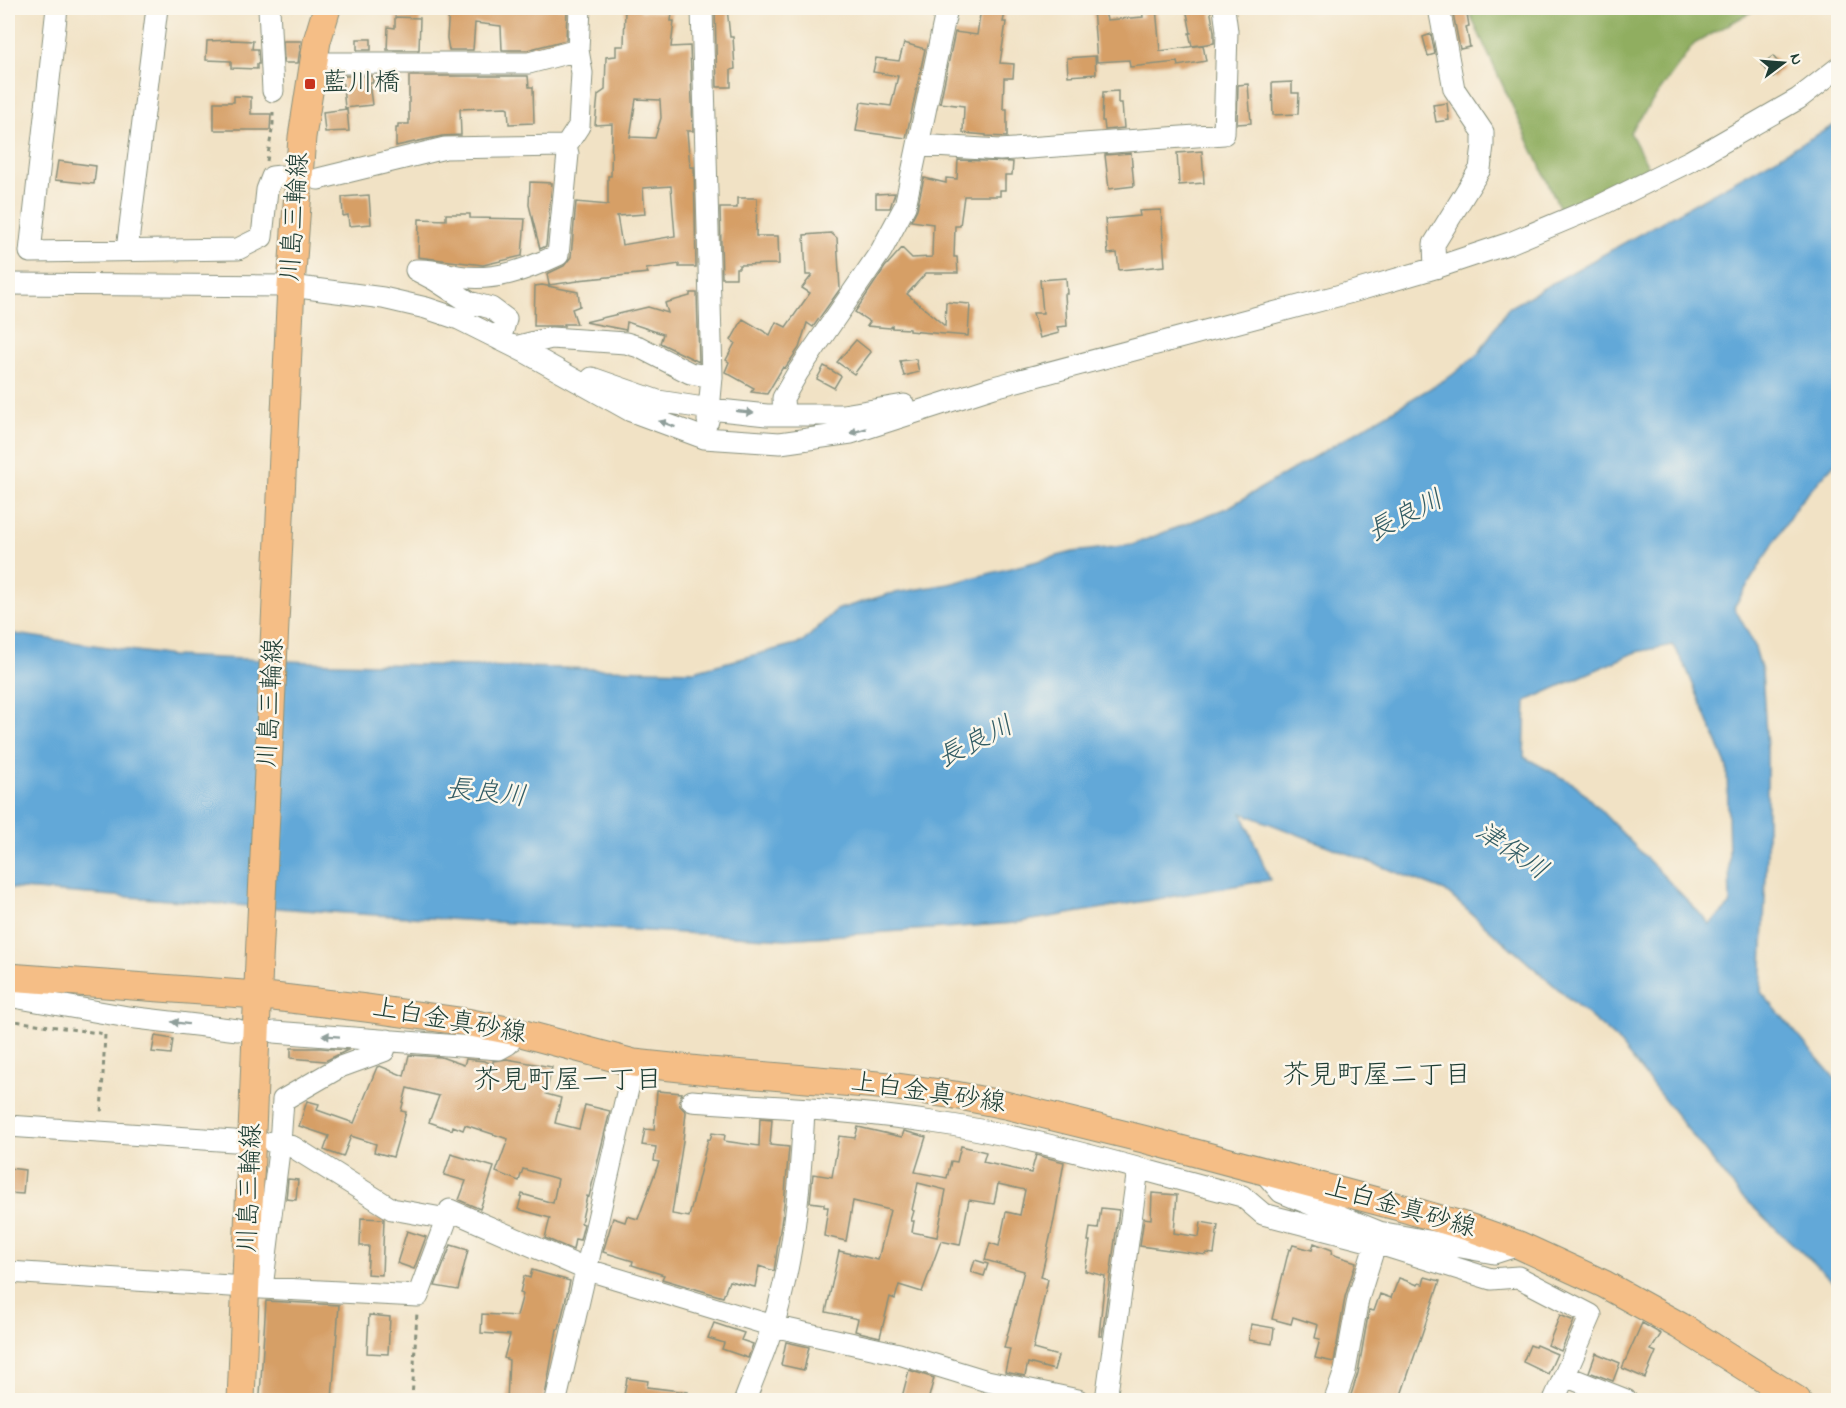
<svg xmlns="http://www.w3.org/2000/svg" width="1846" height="1408" font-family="'Indie Flower','Klee One',sans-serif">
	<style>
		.forest { fill: #90ae61; stroke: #58764a; stroke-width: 1.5 }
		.water { fill: #62a8d8; stroke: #407286; stroke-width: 1.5; fill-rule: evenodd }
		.building { fill: #d69f66; fill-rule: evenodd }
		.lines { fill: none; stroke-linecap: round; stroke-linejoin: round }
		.minor-casing { stroke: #88907c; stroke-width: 23 }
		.major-casing { stroke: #88907c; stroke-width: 29 }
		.path { stroke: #88907c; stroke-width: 3; stroke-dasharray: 4.5 4.5; stroke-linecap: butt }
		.minor { stroke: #fff; stroke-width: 21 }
		.major { stroke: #f5be86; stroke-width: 27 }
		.oneway { fill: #8f9e9a }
		.poi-dot { fill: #c8321e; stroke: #fbf7ec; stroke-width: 2 }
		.labels { text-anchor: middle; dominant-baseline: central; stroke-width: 5; stroke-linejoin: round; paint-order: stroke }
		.poi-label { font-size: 26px; fill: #1f3d34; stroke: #fbf7ec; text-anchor: start }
		.street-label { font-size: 26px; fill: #1f3d34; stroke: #fbf7ec }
		.water-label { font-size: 27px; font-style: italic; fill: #335d65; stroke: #fbf7ec }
		.neighbourhood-label { font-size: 27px; fill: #1f3d34; stroke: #fbf7ec }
	</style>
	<rect width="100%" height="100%" fill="#fbf7ec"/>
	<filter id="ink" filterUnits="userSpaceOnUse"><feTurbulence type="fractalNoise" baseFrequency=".0167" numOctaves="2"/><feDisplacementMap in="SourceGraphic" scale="12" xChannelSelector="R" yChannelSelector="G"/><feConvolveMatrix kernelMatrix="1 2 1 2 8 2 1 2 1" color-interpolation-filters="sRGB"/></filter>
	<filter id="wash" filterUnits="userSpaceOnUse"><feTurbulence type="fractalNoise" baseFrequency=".008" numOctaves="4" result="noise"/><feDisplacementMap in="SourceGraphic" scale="24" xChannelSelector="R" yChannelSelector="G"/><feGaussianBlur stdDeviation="1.35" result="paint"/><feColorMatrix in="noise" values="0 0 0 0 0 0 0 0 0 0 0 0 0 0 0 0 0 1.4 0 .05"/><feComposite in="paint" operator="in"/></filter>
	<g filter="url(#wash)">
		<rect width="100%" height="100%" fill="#f1e2c5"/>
		<!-- forest -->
		<path class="forest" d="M 1467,8 L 1758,8 L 1694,44 L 1630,132 L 1650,171 L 1561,211 Z"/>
		<!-- water -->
		<path class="water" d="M 1838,123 L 1838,460 L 1798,504 L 1734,607 L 1754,644 L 1762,672 L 1767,749 L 1767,853 L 1761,992 L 1838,1082 L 1838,1286 L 1739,1194 L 1616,1039 L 1445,891 L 1242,813 L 1270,880 L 1015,923 L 786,939 L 359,914 L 8,888 L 8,633 L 172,656 L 334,663 L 694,671 L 803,642 L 836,610 L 889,594 L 949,584 L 1073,552 L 1132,545 L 1229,507 L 1451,376 L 1479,353 L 1508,308 ZM 1673,645 L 1687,670 L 1727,767 L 1730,905 L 1710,924 L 1576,785 L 1524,757 L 1526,701 L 1636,652 Z"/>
		<g id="blocks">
			<!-- building -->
			<path class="building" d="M 449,8 L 567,8 L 566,40 L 527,50 L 502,50 L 501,26 L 475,23 L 473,50 L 449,50 L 447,38 Z
				M 625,8 L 640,8 L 640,11 L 672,13 L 671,21 L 674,21 L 671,47 L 690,46 L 693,131 L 687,131 L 690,167 L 694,167 L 696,267 L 679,267 L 679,264 L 646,269 L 648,273 L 578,280 L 578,281 L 549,285 L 547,274 L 564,266 L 571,257 L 576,202 L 608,205 L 608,176 L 611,176 L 612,124 L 595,125 L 598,95 L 605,90 L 606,57 L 616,56 L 616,46 L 624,46 ZM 636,99 L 660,100 L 661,118 L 655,138 L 630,137 ZM 671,186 L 675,236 L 622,245 L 617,216 L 645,214 L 643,188 Z
				M 715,8 L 727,8 L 730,37 L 733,37 L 735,69 L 731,70 L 731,87 L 717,87 Z
				M 981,8 L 1006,8 L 1003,22 L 1006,22 L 1000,63 L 1014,64 L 1013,78 L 1004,78 L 1003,109 L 1007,109 L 1007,137 L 986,136 L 986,135 L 963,133 L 964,106 L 940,103 L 955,32 L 977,35 Z
				M 1093,8 L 1104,8 L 1107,20 L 1143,17 L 1142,8 L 1156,8 L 1160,51 L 1203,45 L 1206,61 L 1178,66 L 1177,62 L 1130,67 L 1129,60 L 1097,62 Z
				M 1186,8 L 1210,8 L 1214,32 L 1214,43 L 1192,46 L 1189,33 L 1191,33 Z
				M 1452,8 L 1466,8 L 1469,26 L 1466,27 L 1470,47 L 1460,49 Z
				M 395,17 L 420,18 L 419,50 L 387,50 L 388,27 L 395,28 Z
				M 1431,34 L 1435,54 L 1428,56 L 1423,37 Z
				M 357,39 L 371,39 L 371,50 L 357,50 Z
				M 233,40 L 253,41 L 252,49 L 258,49 L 259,64 L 257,64 L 257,69 L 231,68 L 231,61 L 206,60 L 207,41 Z
				M 283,41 L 301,41 L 298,63 L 284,63 Z
				M 904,43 L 925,49 L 906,138 L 856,131 L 861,102 L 891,106 L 898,76 L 873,72 L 876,58 L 899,61 Z
				M 1095,56 L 1096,74 L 1068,76 L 1067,58 Z
				M 1773,56 L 1783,69 L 1772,78 L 1762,64 Z
				M 342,76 L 372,76 L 373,83 L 369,83 L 372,105 L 345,108 Z
				M 409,76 L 528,76 L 529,87 L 533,87 L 534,123 L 509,124 L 508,108 L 506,107 L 460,109 L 461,135 L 442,136 L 396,146 L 396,128 L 398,128 L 398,124 L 409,124 Z
				M 1292,82 L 1292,93 L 1299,93 L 1298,114 L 1273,115 L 1272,83 Z
				M 1248,84 L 1251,123 L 1237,124 L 1238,85 Z
				M 1118,91 L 1118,103 L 1122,103 L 1124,128 L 1105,130 L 1104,121 L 1102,121 L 1103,92 Z
				M 234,96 L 251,97 L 251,114 L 271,114 L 270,130 L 214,130 L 214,102 L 234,102 Z
				M 1447,103 L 1449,120 L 1436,122 L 1433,105 Z
				M 347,109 L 349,131 L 325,132 L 323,112 Z
				M 1202,151 L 1204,183 L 1179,185 L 1177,153 Z
				M 1131,153 L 1134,186 L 1109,189 L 1105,155 Z
				M 958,160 L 1013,162 L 1012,175 L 1005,175 L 1005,190 L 1000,190 L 1000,196 L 964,196 L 960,226 L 955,226 L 954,257 L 957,257 L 958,273 L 926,273 L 907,294 L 945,326 L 946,302 L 970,304 L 968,336 L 909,331 L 909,329 L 892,328 L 892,326 L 890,328 L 867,326 L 870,322 L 855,312 L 885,267 L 902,248 L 912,258 L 932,257 L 933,224 L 911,221 L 917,209 L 924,178 L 946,183 L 946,178 L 957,179 Z
				M 58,161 L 96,166 L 94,184 L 55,180 Z
				M 530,182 L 552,183 L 546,246 L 540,249 L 529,205 Z
				M 895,193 L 890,208 L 876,208 L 876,194 Z
				M 369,195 L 371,224 L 349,226 L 348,215 L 343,216 L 342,197 Z
				M 737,198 L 757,198 L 756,236 L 778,236 L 779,264 L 739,265 L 739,268 L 736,268 L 736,278 L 722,278 L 720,208 L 737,208 Z
				M 1161,210 L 1165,266 L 1119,270 L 1117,253 L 1108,254 L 1105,219 L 1140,216 L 1139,211 Z
				M 446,214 L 470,214 L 470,218 L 525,219 L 522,256 L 483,265 L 418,257 L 419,219 L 446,220 Z
				M 831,233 L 837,238 L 840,289 L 813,327 L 807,323 L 799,348 L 785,368 L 783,367 L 767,394 L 751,392 L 754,388 L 725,372 L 729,362 L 726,360 L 735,343 L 731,340 L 743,319 L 770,335 L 776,322 L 786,327 L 810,293 L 802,288 L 812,275 L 806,275 L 804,235 Z
				M 1066,278 L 1067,294 L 1065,294 L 1067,326 L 1057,327 L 1059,333 L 1040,338 L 1033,313 L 1043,313 L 1040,280 Z
				M 542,285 L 578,292 L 580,306 L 572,309 L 577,324 L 564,324 L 564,326 L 534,326 L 535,286 Z
				M 690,293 L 697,293 L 699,362 L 660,343 L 663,334 L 627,322 L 626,330 L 585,322 L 648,307 L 668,313 L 665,303 L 690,296 Z
				M 856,340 L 871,352 L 854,374 L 837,362 Z
				M 916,359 L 919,372 L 904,376 L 900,361 Z
				M 824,366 L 841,376 L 834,388 L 817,379 Z
				M 155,1036 L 173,1039 L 171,1054 L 152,1052 Z
				M 291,1048 L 321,1048 L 348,1050 L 325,1061 L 291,1058 Z
				M 409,1055 L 441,1057 L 464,1065 L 466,1059 L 484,1061 L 493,1064 L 493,1061 L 507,1059 L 552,1067 L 546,1094 L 561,1098 L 555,1123 L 579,1129 L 585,1105 L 610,1111 L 589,1197 L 587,1196 L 581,1223 L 584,1224 L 580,1240 L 575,1239 L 573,1250 L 545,1238 L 550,1218 L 518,1209 L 522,1194 L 553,1203 L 558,1179 L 523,1169 L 519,1181 L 496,1172 L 508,1139 L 465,1125 L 463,1130 L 453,1126 L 452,1130 L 429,1122 L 439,1096 L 407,1088 L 401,1111 L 406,1112 L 393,1157 L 374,1152 L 376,1144 L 351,1136 L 343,1157 L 324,1150 L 329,1136 L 299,1126 L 307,1101 L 319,1104 L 317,1110 L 354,1123 L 377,1067 L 380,1066 L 404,1076 Z
				M 657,1091 L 682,1093 L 679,1100 L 680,1106 L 686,1112 L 683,1141 L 672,1214 L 689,1217 L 708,1139 L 710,1140 L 712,1133 L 725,1135 L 724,1141 L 759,1146 L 760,1118 L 772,1119 L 770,1145 L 789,1147 L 784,1204 L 774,1271 L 759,1266 L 755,1287 L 729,1281 L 723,1297 L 662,1279 L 664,1275 L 632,1265 L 633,1261 L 603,1252 L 613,1218 L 625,1222 L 627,1216 L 638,1219 L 659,1162 L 654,1161 L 656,1147 L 642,1145 L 645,1129 L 654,1130 Z
				M 858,1127 L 902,1137 L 904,1131 L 926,1137 L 915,1172 L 947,1178 L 951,1161 L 957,1162 L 961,1146 L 986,1152 L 983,1162 L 1031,1173 L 1036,1155 L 1064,1162 L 1054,1220 L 1041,1277 L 1048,1279 L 1033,1349 L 1058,1356 L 1054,1370 L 1028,1363 L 1025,1376 L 1005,1372 L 1010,1349 L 1004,1348 L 1024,1271 L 985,1260 L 990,1243 L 999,1246 L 1006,1212 L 1020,1215 L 1025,1190 L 998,1184 L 994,1204 L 969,1200 L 960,1245 L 941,1241 L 922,1292 L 899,1285 L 895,1299 L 890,1297 L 880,1337 L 855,1331 L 858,1319 L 826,1312 L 839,1251 L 878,1260 L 890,1210 L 853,1201 L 846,1241 L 824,1236 L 828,1207 L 824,1207 L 824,1204 L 810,1202 L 813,1174 L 832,1177 L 839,1136 L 855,1138 ZM 918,1183 L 946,1190 L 937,1237 L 912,1232 L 914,1221 L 911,1221 L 914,1211 L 912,1210 Z
				M 451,1154 L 494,1167 L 480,1209 L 459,1200 L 466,1181 L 444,1175 Z
				M 8,1168 L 25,1170 L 23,1194 L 8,1193 Z
				M 288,1179 L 298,1180 L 296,1200 L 286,1199 Z
				M 1152,1193 L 1177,1195 L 1174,1233 L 1199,1237 L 1201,1222 L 1218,1225 L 1214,1254 L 1206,1253 L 1206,1255 L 1140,1246 L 1144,1218 L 1151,1219 Z
				M 1101,1208 L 1119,1210 L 1102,1336 L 1099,1336 L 1105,1276 L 1085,1271 L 1090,1241 L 1088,1241 L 1090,1228 L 1098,1229 Z
				M 361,1218 L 384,1219 L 382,1275 L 367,1274 L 369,1246 L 360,1246 Z
				M 407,1231 L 426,1237 L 414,1269 L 397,1263 Z
				M 1314,1243 L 1332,1250 L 1331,1254 L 1356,1262 L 1345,1297 L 1334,1362 L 1315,1358 L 1320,1339 L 1315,1338 L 1318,1325 L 1293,1317 L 1291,1324 L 1272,1319 L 1289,1249 L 1291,1250 L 1293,1245 L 1312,1250 Z
				M 451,1245 L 468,1250 L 458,1290 L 435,1286 Z
				M 975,1260 L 988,1264 L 984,1276 L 971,1272 Z
				M 532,1270 L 570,1281 L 559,1329 L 557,1329 L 544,1401 L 507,1401 L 509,1360 L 504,1358 L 510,1335 L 481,1333 L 482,1314 L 517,1316 L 523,1294 L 520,1293 L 524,1276 L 530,1278 Z
				M 1425,1277 L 1440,1281 L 1399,1401 L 1349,1401 L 1358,1373 L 1369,1310 L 1374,1311 L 1380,1294 L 1391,1298 L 1399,1278 L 1418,1285 L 1419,1283 L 1423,1284 Z
				M 266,1301 L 339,1305 L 332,1400 L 260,1395 Z
				M 369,1315 L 390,1317 L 388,1354 L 367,1353 Z
				M 1560,1315 L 1574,1321 L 1561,1351 L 1548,1345 Z
				M 714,1323 L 744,1333 L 741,1340 L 753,1344 L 748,1358 L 722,1349 L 724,1343 L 708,1338 Z
				M 1642,1323 L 1661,1334 L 1651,1350 L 1656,1352 L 1645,1378 L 1622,1368 Z
				M 1251,1324 L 1274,1328 L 1272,1344 L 1249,1340 Z
				M 786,1342 L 809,1347 L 804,1370 L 781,1365 Z
				M 1530,1345 L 1535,1347 L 1536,1345 L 1557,1354 L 1548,1374 L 1523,1362 Z
				M 1596,1353 L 1620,1363 L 1613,1381 L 1589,1372 Z
				M 909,1370 L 934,1378 L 928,1401 L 901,1401 Z
				M 627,1378 L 648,1381 L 647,1387 L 688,1392 L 688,1401 L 623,1401 Z"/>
		</g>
	</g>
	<g filter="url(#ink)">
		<use href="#blocks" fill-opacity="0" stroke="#88907c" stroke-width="1.5"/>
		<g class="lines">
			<!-- minor casing -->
			<g class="minor-casing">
				<path id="minor" d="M 57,8 L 30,252 L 238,249 L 262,237 L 267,190 L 272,177 L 281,176
					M 269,8 L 273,91
					M 702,8 L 712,377 L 708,421
					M 313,63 L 529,63 L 578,50
					M 918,145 L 1000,150 L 1224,134 L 1227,31 L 1224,8
					M 318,179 L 445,148 L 566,146
					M 127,250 L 157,8
					M 1435,268 L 1434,244 L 1480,169 L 1483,145 L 1483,132 L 1454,89 L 1439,8
					M 8,284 L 291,286 L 383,298 L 426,308 L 459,319 L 527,353 L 631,411 L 704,438 L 780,443 L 851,433 L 994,387 L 1352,292 L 1435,268 L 1510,243 L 1601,205 L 1690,161 L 1798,99 L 1838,68
					M 500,340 L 506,319 L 491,308 L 469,302 L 435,280 L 416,270 C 433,269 442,273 458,276 C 493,282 526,270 558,255 L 568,154 L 566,146 L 579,126 L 582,73 L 578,50 L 580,8
					M 515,347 L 551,338 L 626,343 L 639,347 L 690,373 L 712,377
					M 592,378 L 658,401 L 710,409 L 767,415 L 843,415 L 904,405
					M 784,414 L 783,398 L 798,372 L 881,251 L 905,206 L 947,8
					M 8,996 L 128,1017 L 238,1030
					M 274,1032 L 499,1049 L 508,1044 L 517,1032
					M 692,1101 C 772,1107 853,1110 932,1122 C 1037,1137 1139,1170 1242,1196 L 1263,1214 L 1376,1243 L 1491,1279 L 1518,1277 L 1591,1315 L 1554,1400
					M 8,1126 L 234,1141
					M 272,1142 L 280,1143 L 293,1147 L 392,1209 L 447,1219
					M 1262,1170 L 1281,1192 L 1379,1232 L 1358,1299 L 1345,1371 L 1335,1400
					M 1379,1232 L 1494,1253 L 1519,1245
					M 8,1272 L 262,1288 L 418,1296 L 450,1210 L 585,1269 L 773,1326 L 899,1354 L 987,1381 L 1078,1400
					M 262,1288 L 280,1143 L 283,1100 L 340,1067 L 384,1051 L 388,1040
					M 1565,1376 L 1626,1400
					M 556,1400 L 634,1063
					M 745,1400 C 757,1368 772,1335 780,1301 C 796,1238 801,1173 804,1109
					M 1106,1400 L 1138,1169"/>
			</g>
			<!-- major casing -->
			<g class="major-casing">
				<path id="major" d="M 8,977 L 257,995 L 366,1008 L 466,1022 L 517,1032 L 634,1063 L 709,1071 L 890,1086 L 955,1095 L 1005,1105 L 1143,1139 L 1399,1207 L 1471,1228 L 1519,1245 L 1604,1284 L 1680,1326 L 1797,1400
					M 241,1400 L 259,961 L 291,286 L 302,137 L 317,41 L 327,8"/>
			</g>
			<!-- path -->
			<path class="path" d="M 267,161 L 273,124 L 273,108
				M 8,1020 L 105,1034 L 101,1115
				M 412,1400 L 417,1312"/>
			<!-- minor -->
			<use href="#minor" class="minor"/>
			<!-- major -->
			<use href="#major" class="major"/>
		</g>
		<!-- one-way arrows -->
		<defs><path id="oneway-solid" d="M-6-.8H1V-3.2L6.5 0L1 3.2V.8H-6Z" transform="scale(1.5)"/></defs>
		<g class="oneway">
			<use href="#oneway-solid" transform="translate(745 412) rotate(6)"/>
			<use href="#oneway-solid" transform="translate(667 424) rotate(-160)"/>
			<use href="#oneway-solid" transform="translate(858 431) rotate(164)"/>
			<use href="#oneway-solid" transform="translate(180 1023) rotate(-173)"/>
			<use href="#oneway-solid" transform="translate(331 1036) rotate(-176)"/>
		</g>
	</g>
	<!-- markers -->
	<rect class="poi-dot" x="304" y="78" width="12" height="12" rx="3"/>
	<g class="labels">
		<!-- poi labels -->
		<g class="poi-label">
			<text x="322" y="84">藍川橋</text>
		</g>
		<!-- street labels -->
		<g class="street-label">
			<text transform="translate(296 217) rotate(-86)">川島三輪線</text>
			<text transform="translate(272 703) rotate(-87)">川島三輪線</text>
			<text transform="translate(449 1022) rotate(10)">上白金真砂線</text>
			<text transform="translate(928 1094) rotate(8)">上白金真砂線</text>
			<text transform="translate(251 1188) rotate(-88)">川島三輪線</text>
			<text transform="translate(1400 1209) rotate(16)">上白金真砂線</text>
		</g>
		<!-- water labels -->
		<g class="water-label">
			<text transform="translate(1406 517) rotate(-27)">長良川</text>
			<text transform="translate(976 743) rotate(-27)">長良川</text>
			<text transform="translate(486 794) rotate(6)">長良川</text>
			<text transform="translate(1511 852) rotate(34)">津保川</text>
		</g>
		<!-- neighbourhood labels -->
		<g class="neighbourhood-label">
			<text x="1377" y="1076">芥見町屋二丁目</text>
			<text x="568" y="1081">芥見町屋一丁目</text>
		</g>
	</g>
	<!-- margin -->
	<rect width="1846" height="1408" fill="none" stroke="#fbf7ec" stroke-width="30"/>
	<!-- north arrow -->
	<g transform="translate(1783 63) rotate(74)" stroke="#fbf7ec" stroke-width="4.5" paint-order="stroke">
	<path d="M0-4.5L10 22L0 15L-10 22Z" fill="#1f3d34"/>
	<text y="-9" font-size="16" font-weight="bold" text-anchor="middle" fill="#1f3d34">N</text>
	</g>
</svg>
